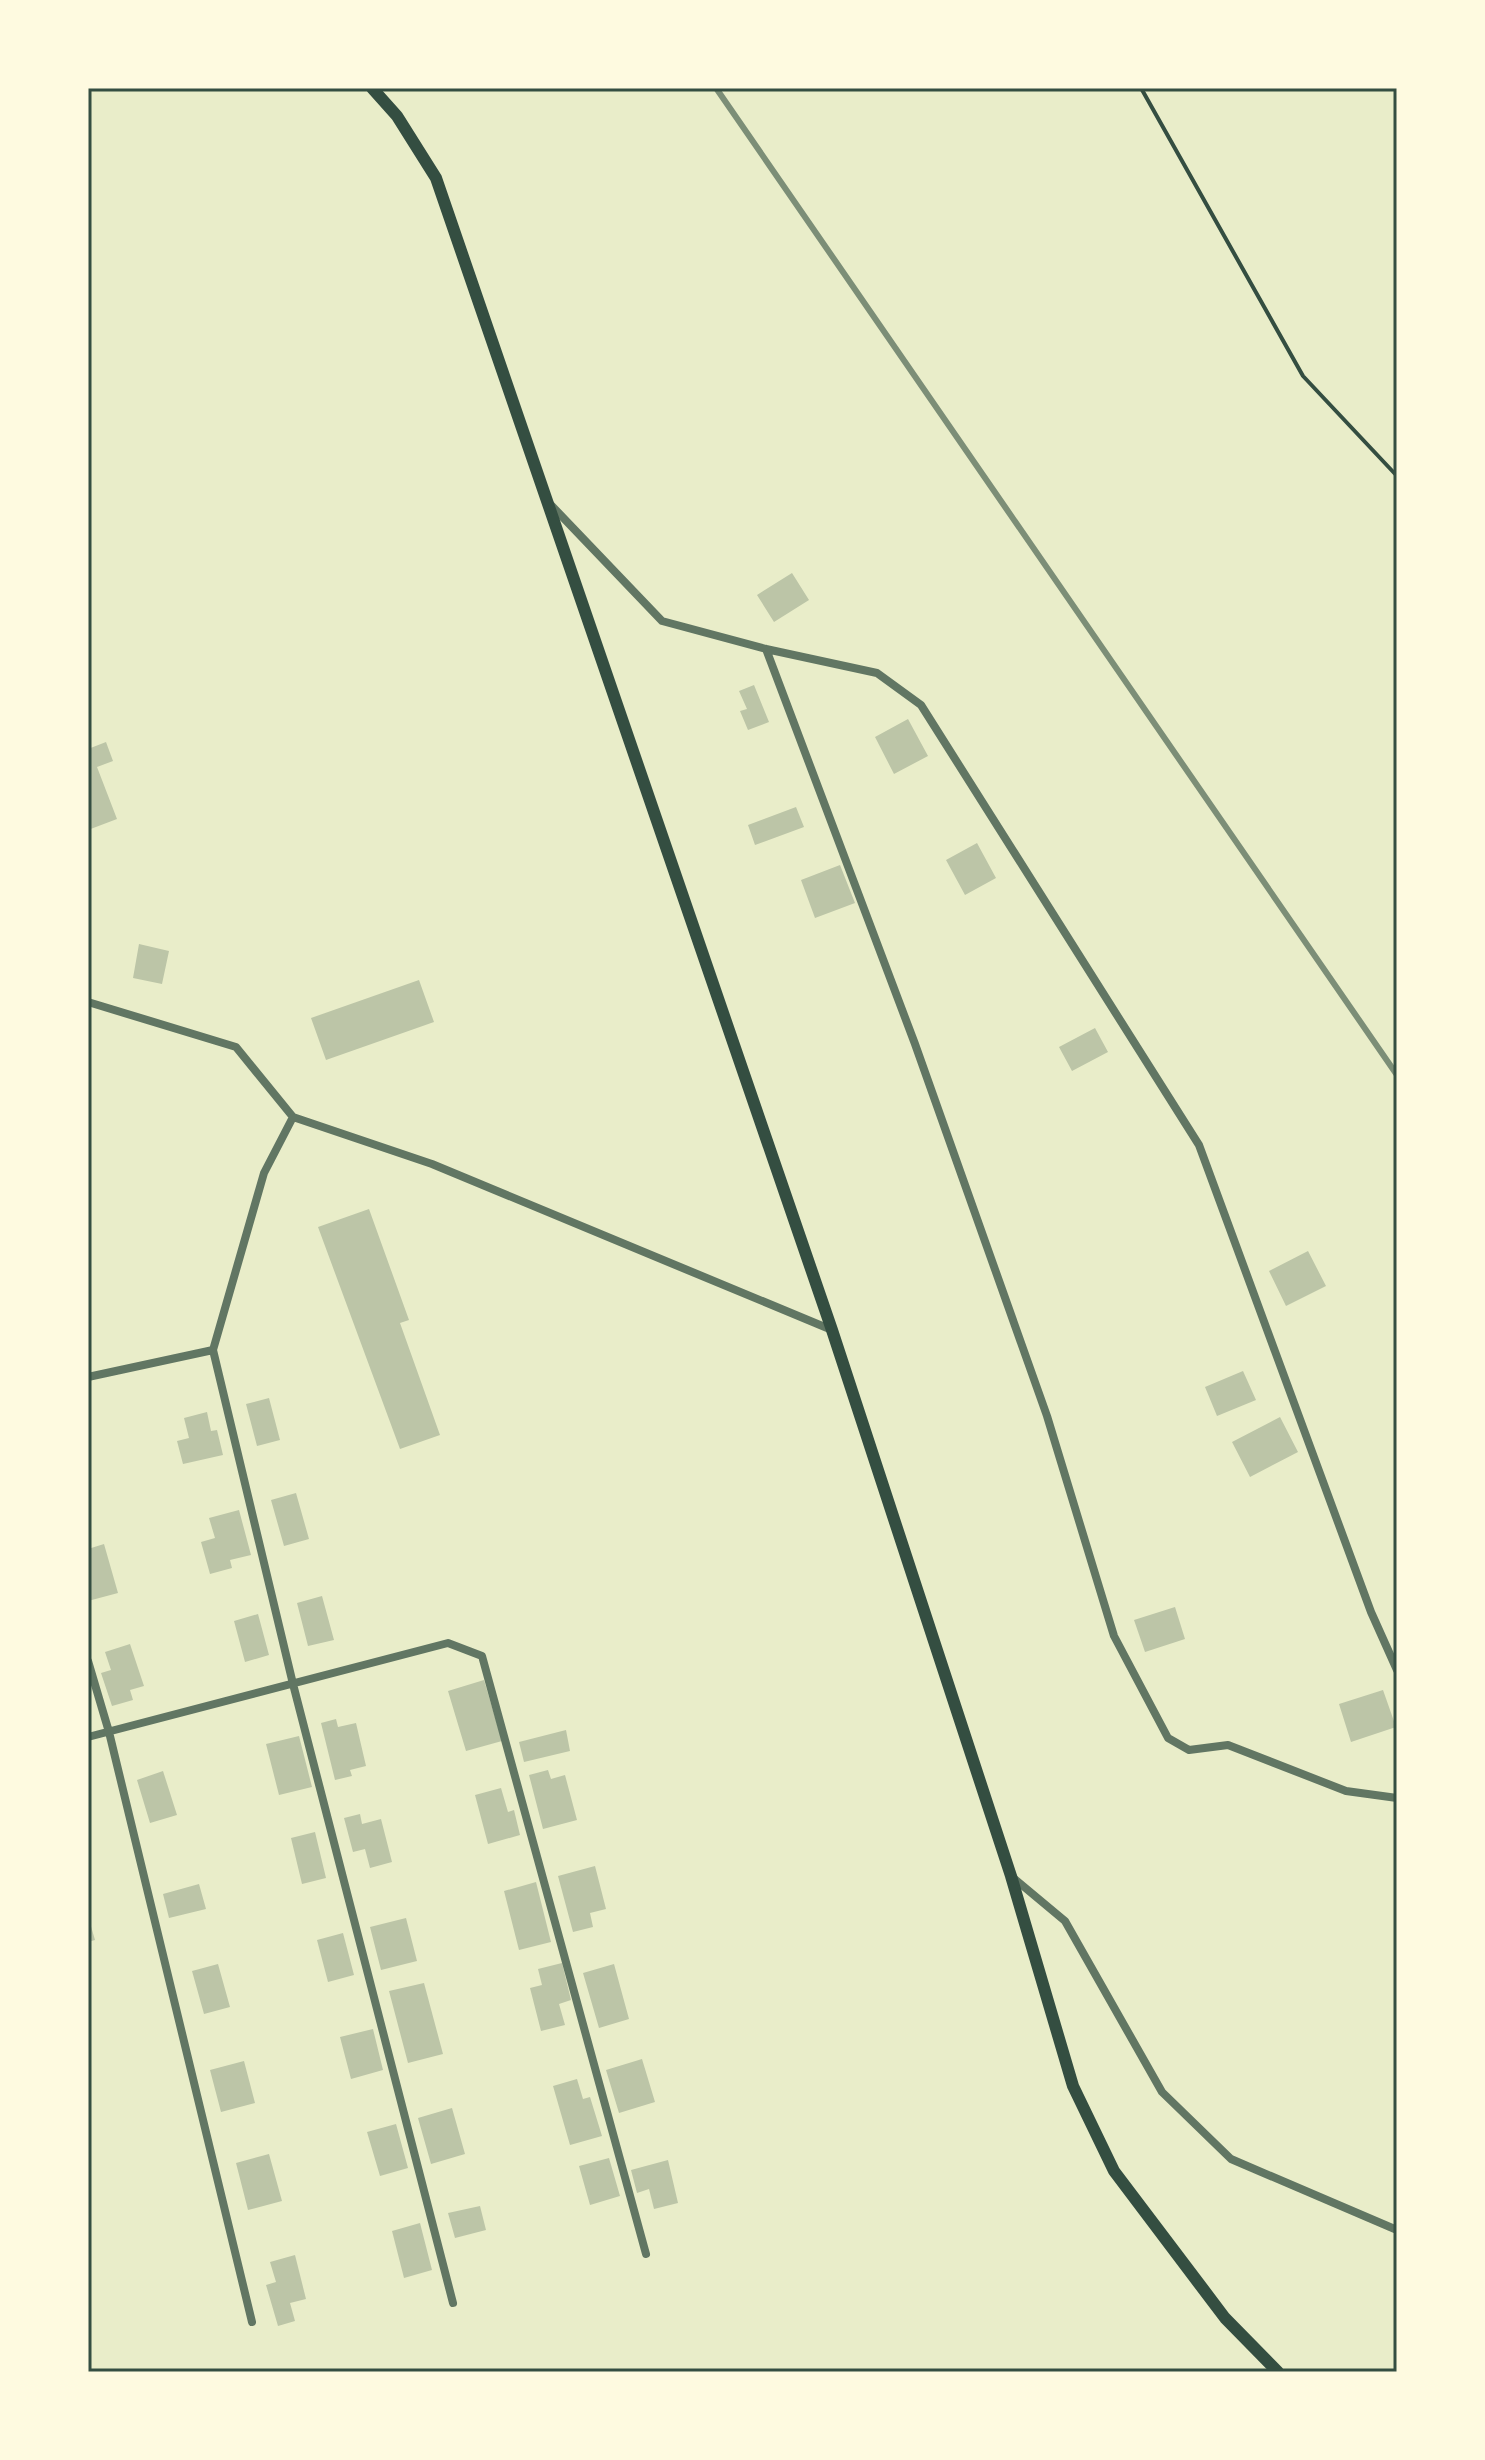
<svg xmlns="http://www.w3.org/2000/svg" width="1485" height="2460" font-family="'Golos Text',sans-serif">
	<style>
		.building { fill: #bcc5a7 }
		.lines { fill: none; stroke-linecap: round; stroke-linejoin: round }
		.path { stroke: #344e41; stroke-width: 4 }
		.minor { stroke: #617663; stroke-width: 8 }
		.secondary { stroke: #344e41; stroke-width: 12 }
		.rail { stroke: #7c8e77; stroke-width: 6 }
		.neatline { fill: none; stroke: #344e41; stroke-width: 3 }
	</style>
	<rect width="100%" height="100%" fill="#e9edc9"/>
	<!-- building -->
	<path class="building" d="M 792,573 L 809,600 L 774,622 L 757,595 Z
		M 754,685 L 769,722 L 748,730 L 740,711 L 747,709 L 739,691 Z
		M 908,719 L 928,756 L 894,774 L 875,737 Z
		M 106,742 L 113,761 L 97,767 L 117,819 L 88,830 L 88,749 Z
		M 796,807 L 804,827 L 755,845 L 748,825 Z
		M 977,843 L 996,878 L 965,895 L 946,860 Z
		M 840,865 L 855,903 L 815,918 L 801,880 Z
		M 139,944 L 169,951 L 162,984 L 133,978 Z
		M 419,980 L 434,1022 L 326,1060 L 311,1018 Z
		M 1095,1028 L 1108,1052 L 1072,1071 L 1059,1047 Z
		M 369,1209 L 409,1320 L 400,1323 L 440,1435 L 400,1449 L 318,1227 Z
		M 1308,1251 L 1326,1286 L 1286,1306 L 1269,1271 Z
		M 1243,1371 L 1256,1400 L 1217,1416 L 1205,1387 Z
		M 269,1398 L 280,1440 L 257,1446 L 246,1404 Z
		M 207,1412 L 211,1431 L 217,1430 L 223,1455 L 183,1464 L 177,1441 L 189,1438 L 184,1418 Z
		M 1280,1417 L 1298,1452 L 1250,1477 L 1232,1442 Z
		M 296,1493 L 309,1539 L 284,1546 L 271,1500 Z
		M 239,1510 L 251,1555 L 230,1560 L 232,1568 L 210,1574 L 201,1542 L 215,1538 L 209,1518 Z
		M 104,1544 L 118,1593 L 88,1601 L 88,1549 Z
		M 322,1596 L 334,1640 L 308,1646 L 297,1603 Z
		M 1175,1607 L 1185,1639 L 1145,1652 L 1134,1620 Z
		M 258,1614 L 269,1655 L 245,1662 L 234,1621 Z
		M 130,1644 L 144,1686 L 130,1690 L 133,1700 L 112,1706 L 101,1673 L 111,1670 L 105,1652 Z
		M 484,1680 L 502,1741 L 466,1751 L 448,1691 Z
		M 1383,1690 L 1396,1727 L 1351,1742 L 1339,1704 Z
		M 336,1719 L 338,1727 L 356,1723 L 366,1766 L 350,1770 L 352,1776 L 335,1780 L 321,1723 Z
		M 566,1730 L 570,1751 L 524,1762 L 519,1742 Z
		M 299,1736 L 312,1787 L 279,1795 L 266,1744 Z
		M 548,1770 L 551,1779 L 565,1775 L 577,1820 L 543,1829 L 529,1775 Z
		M 163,1771 L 177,1815 L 150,1823 L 137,1780 Z
		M 501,1788 L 508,1812 L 514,1810 L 520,1835 L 488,1844 L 475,1795 Z
		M 360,1814 L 362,1824 L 381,1819 L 392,1862 L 370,1868 L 365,1849 L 353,1852 L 344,1818 Z
		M 315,1832 L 326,1878 L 302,1884 L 291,1838 Z
		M 595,1866 L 606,1909 L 590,1913 L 593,1927 L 573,1932 L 558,1876 Z
		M 536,1882 L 551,1942 L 519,1950 L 504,1891 Z
		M 199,1884 L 206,1909 L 169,1918 L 163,1894 Z
		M 88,1916 L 95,1940 L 88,1942 Z
		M 406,1918 L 417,1961 L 381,1970 L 370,1927 Z
		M 343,1933 L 354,1975 L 328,1982 L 317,1940 Z
		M 562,1963 L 571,2000 L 559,2004 L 565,2025 L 541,2031 L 530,1988 L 542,1985 L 538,1969 Z
		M 218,1964 L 230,2007 L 204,2014 L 192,1971 Z
		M 614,1964 L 629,2019 L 599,2028 L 583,1973 Z
		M 424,1983 L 443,2054 L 408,2063 L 389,1991 Z
		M 373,2029 L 383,2070 L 351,2079 L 340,2037 Z
		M 642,2059 L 655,2102 L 619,2113 L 606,2070 Z
		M 244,2061 L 255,2103 L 221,2112 L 210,2070 Z
		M 577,2079 L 583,2099 L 590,2097 L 602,2136 L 570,2145 L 553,2086 Z
		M 452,2108 L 465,2154 L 431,2164 L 418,2118 Z
		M 396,2124 L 408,2168 L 380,2176 L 367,2132 Z
		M 269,2154 L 282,2201 L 248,2210 L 236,2163 Z
		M 609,2158 L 620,2196 L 590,2205 L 579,2166 Z
		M 668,2160 L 678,2203 L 654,2209 L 649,2189 L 637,2193 L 631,2170 Z
		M 480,2206 L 486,2230 L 455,2238 L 448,2213 Z
		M 420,2223 L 432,2270 L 404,2278 L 392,2231 Z
		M 295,2255 L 306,2299 L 290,2303 L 295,2321 L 278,2326 L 266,2285 L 276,2282 L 270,2262 Z"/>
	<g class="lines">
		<!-- path -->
		<path class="path" d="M 1141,88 L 1303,376 L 1397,476"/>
		<!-- minor -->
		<path class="minor" d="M 551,505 L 662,621 L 766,649 L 877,673 L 921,705 L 1199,1145 L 1371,1612 L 1397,1670
			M 766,649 L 915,1044 L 1047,1416 L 1114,1636 L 1168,1738 L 1189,1750 L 1228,1745 L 1346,1791 L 1397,1798
			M 88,1002 L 236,1047 L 293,1117 L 432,1164 L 832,1330
			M 293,1117 L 264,1173 L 213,1350 L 293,1684 L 453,2303
			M 88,1377 L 213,1350
			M 88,1661 L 109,1732 L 252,2322
			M 88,1737 L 448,1643 L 482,1656 L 646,2254
			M 1011,1876 L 1065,1921 L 1162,2092 L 1231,2159 L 1397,2230"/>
		<!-- secondary -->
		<path class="secondary" d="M 372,88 L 397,116 L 436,178 L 832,1330 L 1011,1876 L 1073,2086 L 1114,2171 L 1225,2318 L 1278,2372"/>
		<!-- rail -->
		<path class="rail" d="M 716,88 L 1397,1075"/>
	</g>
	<!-- border -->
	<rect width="1485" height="2460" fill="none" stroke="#fefae0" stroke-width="180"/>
	<rect x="90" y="90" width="1305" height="2280" class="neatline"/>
</svg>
